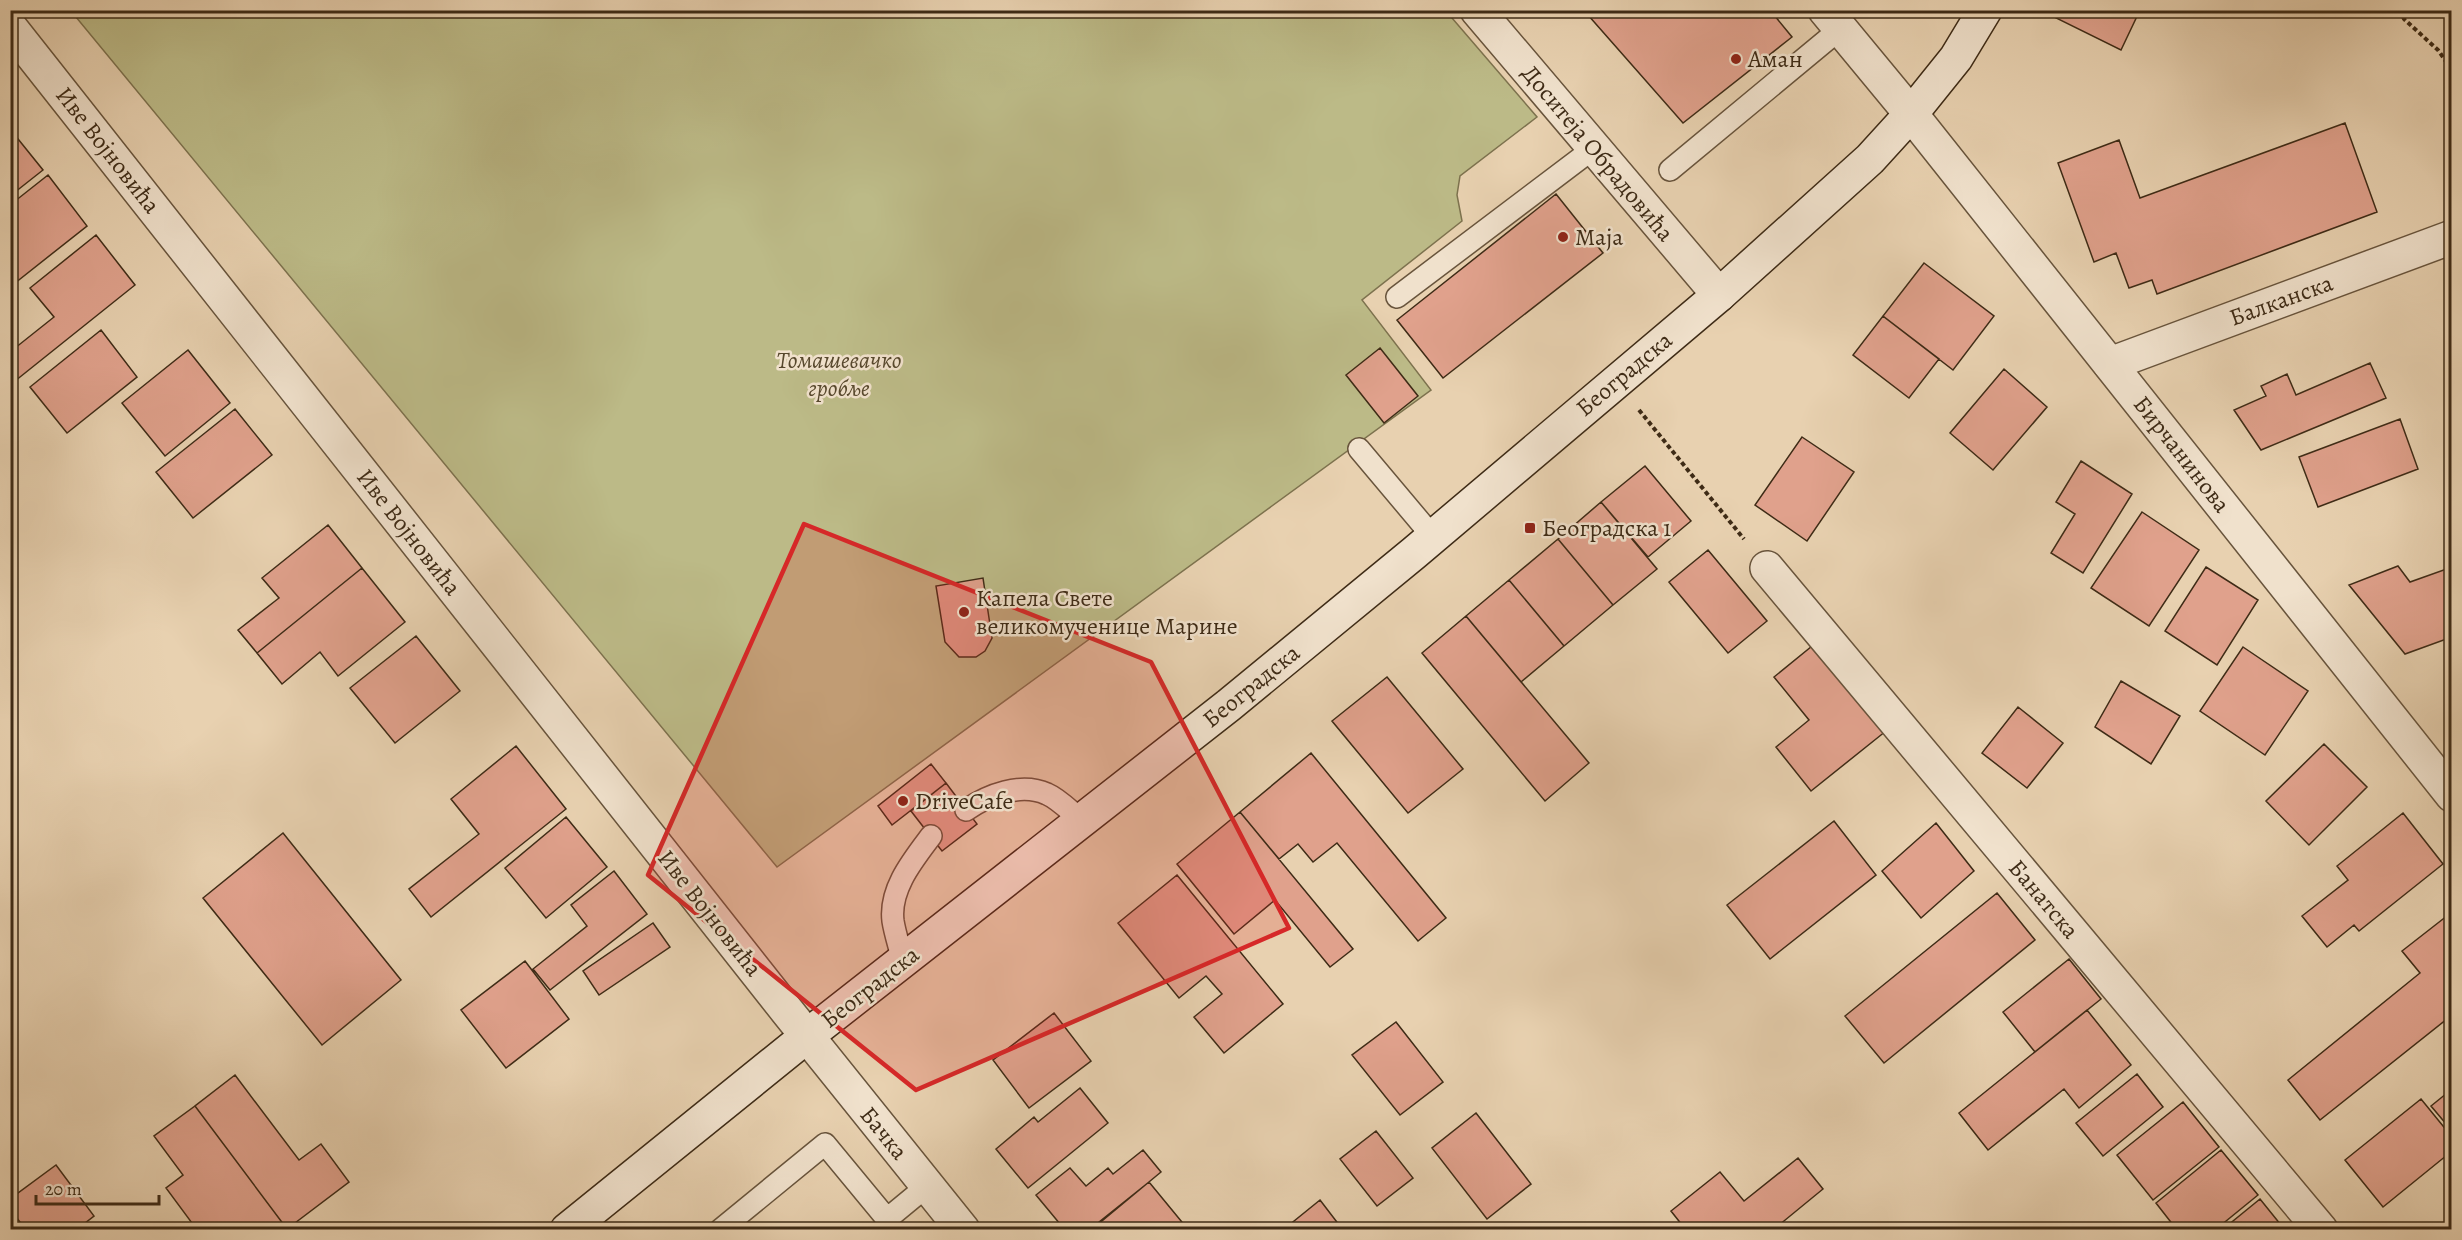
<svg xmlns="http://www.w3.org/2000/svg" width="2462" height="1240" font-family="Alegreya,serif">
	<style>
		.green { fill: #bcba87; stroke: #7d724e; stroke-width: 1.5 }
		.building { fill: #e0a18c; stroke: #3e2b16; stroke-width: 1.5 }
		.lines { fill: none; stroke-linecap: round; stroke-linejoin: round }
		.service-casing { stroke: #68543c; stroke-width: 24 }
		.minor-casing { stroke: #68543c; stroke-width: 36 }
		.tertiary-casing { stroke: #68543c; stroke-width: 36 }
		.secondary-casing { stroke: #3e2b16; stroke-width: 36 }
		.path { stroke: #3e2b16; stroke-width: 4; stroke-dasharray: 4.5 3; stroke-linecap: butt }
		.service { stroke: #f0e1cc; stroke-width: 21 }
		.minor { stroke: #f0e1cc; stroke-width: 33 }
		.tertiary { stroke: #f0e1cc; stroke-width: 33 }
		.secondary { stroke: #f0e1cc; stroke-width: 33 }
		.marked { fill: #d62828; fill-opacity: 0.2; stroke: #d62828; stroke-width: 4.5; stroke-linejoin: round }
		.poi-dot { fill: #8f2418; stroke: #f0e1cc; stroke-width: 2 }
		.labels { text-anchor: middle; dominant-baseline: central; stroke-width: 5; stroke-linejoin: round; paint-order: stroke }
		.poi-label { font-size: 24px; fill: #3e2b16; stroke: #f0e1cc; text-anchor: start }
		.street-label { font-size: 24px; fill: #3e2b16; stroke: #f0e1cc }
		.park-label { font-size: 24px; font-style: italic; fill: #57482d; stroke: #f0e1cc }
	</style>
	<rect width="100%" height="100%" fill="#e8d1b0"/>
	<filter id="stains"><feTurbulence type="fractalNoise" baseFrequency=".00333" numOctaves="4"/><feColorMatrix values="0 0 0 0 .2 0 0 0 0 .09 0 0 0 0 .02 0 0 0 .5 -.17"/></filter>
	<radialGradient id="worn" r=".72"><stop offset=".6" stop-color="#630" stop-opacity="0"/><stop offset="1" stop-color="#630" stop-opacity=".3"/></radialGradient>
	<!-- green -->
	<path class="green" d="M 71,11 L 1446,11 L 1537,117 L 1460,176 L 1457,195 L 1462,221 L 1362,300 L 1431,390 L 777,867 Z"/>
	<!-- building -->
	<path class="building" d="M 1593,10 L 1770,10 L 1792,37 L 1683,123 L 1588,15 Z
		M 2052,10 L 2140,10 L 2121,50 L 2050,15 Z
		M 2345,123 L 2377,212 L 2157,294 L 2152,280 L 2129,288 L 2116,253 L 2094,262 L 2058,163 L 2119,140 L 2140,198 Z
		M 10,129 L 43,170 L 10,196 Z
		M 48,175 L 87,226 L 10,287 L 10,205 Z
		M 1556,194 L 1603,253 L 1443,378 L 1397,320 Z
		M 96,235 L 135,285 L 10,385 L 10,352 L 54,317 L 30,288 Z
		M 1924,263 L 1994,316 L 1953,370 L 1883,316 Z
		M 1883,316 L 1939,359 L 1909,398 L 1853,355 Z
		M 101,330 L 137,377 L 67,433 L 30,387 Z
		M 1380,348 L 1418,396 L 1384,423 L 1346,375 Z
		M 188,350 L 230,403 L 165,456 L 122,403 Z
		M 2370,363 L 2386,398 L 2261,450 L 2234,410 L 2266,396 L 2261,386 L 2287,374 L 2296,395 Z
		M 2004,369 L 2047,407 L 1993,470 L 1950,433 Z
		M 235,409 L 272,455 L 193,518 L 156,472 Z
		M 2400,419 L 2418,469 L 2318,507 L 2299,457 Z
		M 1802,437 L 1854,472 L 1807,541 L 1755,505 Z
		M 2081,461 L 2132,494 L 2083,573 L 2051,553 L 2075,514 L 2056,502 Z
		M 1645,466 L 1691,521 L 1648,557 L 1601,502 Z
		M 1601,502 L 1657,569 L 1613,605 L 1558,539 Z
		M 2142,512 L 2199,550 L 2149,626 L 2091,588 Z
		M 328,525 L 362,568 L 257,653 L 238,630 L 279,598 L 262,578 Z
		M 1558,539 L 1613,605 L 1564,646 L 1509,580 Z
		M 1708,550 L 1767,621 L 1728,653 L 1669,582 Z
		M 2398,566 L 2410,582 L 2452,567 L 2452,637 L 2405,654 L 2349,585 Z
		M 2206,567 L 2258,600 L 2217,665 L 2165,631 Z
		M 362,568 L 405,622 L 338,676 L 320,652 L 282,684 L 257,653 Z
		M 983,578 L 992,638 L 985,651 L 976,657 L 959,657 L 945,642 L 936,586 Z
		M 1509,580 L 1564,646 L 1521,682 L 1466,616 Z
		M 1466,616 L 1589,763 L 1545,801 L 1422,653 Z
		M 416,636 L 460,691 L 395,743 L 350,688 Z
		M 1817,642 L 1886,731 L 1811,791 L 1776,747 L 1809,720 L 1774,677 Z
		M 2243,647 L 2308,691 L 2265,755 L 2200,711 Z
		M 1387,677 L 1463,769 L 1408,813 L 1332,721 Z
		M 2121,681 L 2180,716 L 2151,764 L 2095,727 Z
		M 2018,707 L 2063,743 L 2027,788 L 1982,753 Z
		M 2324,744 L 2367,787 L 2309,845 L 2266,801 Z
		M 516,746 L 566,809 L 431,917 L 409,889 L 479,834 L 451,799 Z
		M 1311,753 L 1446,918 L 1418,941 L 1337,843 L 1313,862 L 1298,844 L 1279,859 L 1240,812 Z
		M 931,764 L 946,783 L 892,825 L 878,806 Z
		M 946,783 L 977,824 L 942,851 L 911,811 Z
		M 1240,812 L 1353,949 L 1330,967 L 1275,900 L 1234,934 L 1177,864 Z
		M 2403,813 L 2443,864 L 2359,931 L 2354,925 L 2327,947 L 2302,916 L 2348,880 L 2337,866 Z
		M 566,817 L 607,867 L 546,918 L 505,868 Z
		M 1834,821 L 1876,875 L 1770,959 L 1727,905 Z
		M 1936,823 L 1974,871 L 1921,918 L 1882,871 Z
		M 283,833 L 401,980 L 322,1045 L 203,898 Z
		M 614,871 L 647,914 L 550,990 L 533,969 L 587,926 L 571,905 Z
		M 1177,875 L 1283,1004 L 1224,1053 L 1194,1017 L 1222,994 L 1206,976 L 1179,998 L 1118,923 Z
		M 1997,893 L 2035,940 L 1884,1063 L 1845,1016 Z
		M 2452,912 L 2452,1015 L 2320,1120 L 2288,1080 L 2420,973 L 2402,951 Z
		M 653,923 L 670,947 L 599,995 L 583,971 Z
		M 2069,959 L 2101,999 L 2035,1052 L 2003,1012 Z
		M 525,961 L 569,1019 L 506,1068 L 461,1010 Z
		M 2087,1010 L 2131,1065 L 2079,1108 L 2064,1089 L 1988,1150 L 1959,1113 Z
		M 1054,1013 L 1091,1061 L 1029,1108 L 993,1060 Z
		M 1396,1022 L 1443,1082 L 1400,1115 L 1352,1055 Z
		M 2137,1074 L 2163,1107 L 2103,1156 L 2076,1123 Z
		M 235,1075 L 299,1160 L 321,1144 L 349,1182 L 287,1229 L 195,1106 Z
		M 1080,1088 L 1108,1123 L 1028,1188 L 996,1149 L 1034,1117 L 1038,1122 Z
		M 2452,1089 L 2452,1131 L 2431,1106 Z
		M 2421,1099 L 2452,1137 L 2452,1151 L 2383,1207 L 2345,1160 Z
		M 2183,1102 L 2219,1147 L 2153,1200 L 2117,1155 Z
		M 195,1106 L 287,1229 L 286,1230 L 183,1230 L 192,1223 L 166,1188 L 183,1175 L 154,1136 Z
		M 1476,1113 L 1531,1184 L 1487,1219 L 1432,1148 Z
		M 1376,1131 L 1413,1178 L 1377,1206 L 1340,1159 Z
		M 1143,1150 L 1161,1172 L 1091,1230 L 1065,1230 L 1036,1195 L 1070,1168 L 1086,1186 L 1108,1168 L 1113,1174 Z
		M 2221,1150 L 2258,1195 L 2215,1230 L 2177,1230 L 2156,1203 Z
		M 1798,1158 L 1823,1189 L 1773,1230 L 1686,1230 L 1671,1211 L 1720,1172 L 1744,1201 Z
		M 56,1165 L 94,1216 L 76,1230 L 26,1230 L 10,1209 L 10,1199 Z
		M 1149,1182 L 1186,1227 L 1183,1230 L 1103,1230 L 1098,1223 Z
		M 2260,1199 L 2285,1230 L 2222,1230 Z
		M 1320,1200 L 1343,1230 L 1283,1230 Z"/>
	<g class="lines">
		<!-- service casing -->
		<g class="service-casing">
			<path id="service" d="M 1670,170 L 1840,29
				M 1397,297 L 1594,148
				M 1359,449 L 1433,537
				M 966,810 C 988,795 1021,782 1047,794 C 1059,799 1071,812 1081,820
				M 903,962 C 900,948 895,934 893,921 C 889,889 913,860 931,836
				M 720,1230 L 825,1144 L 887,1219 L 927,1186"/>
		</g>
		<!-- minor casing -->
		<g class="minor-casing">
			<path id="minor" d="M 1825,10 L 1911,114
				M 10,27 L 787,1011 L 963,1230
				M 2110,364 L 2452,237
				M 1767,568 L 2321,1230"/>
		</g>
		<!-- tertiary casing -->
		<g class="tertiary-casing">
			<path id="tertiary" d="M 1477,10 L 1719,295
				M 1911,114 L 2452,795"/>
		</g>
		<!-- secondary casing -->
		<g class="secondary-casing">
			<path id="secondary" d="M 567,1230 L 807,1036 L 1229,705 L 1414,553 L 1719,295 L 1870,159 L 1911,114 L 1956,58 L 1985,10"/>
		</g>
		<!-- path -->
		<path class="path" d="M 2400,10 L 2404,19 L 2438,50 L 2452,70
			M 1639,410 L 1744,539"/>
		<!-- service -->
		<use href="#service" class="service"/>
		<!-- minor -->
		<use href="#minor" class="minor"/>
		<!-- tertiary -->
		<use href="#tertiary" class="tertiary"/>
		<!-- secondary -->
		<use href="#secondary" class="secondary"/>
	</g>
	<!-- marked area -->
	<path class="marked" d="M 804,524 L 1151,662 L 1289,928 L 916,1090 L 648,875 Z"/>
	<!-- markers -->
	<g class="poi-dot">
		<circle cx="1736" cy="59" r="6"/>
		<circle cx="1563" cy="237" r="6"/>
		<rect x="1524" y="522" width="12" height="12" rx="3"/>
		<circle cx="964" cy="612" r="6"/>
		<circle cx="903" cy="801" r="6"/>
	</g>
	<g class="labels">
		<!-- poi labels -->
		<g class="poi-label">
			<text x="1748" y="59">Аман</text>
			<text x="1575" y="237">Маја</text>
			<text x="1542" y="528">Београдска 1</text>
			<text x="976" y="598">Капела Свете<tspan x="976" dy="28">великомученице Марине</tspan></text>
			<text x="915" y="801">DriveCafe</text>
		</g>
		<!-- street labels -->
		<g class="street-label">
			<text transform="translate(108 150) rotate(52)">Иве Војновића</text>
			<text transform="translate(1598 153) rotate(50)">Доситеја Обрадовића</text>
			<text transform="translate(2281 300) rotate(-20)">Балканска</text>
			<text transform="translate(1624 374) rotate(-40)">Београдска</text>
			<text transform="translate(2182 454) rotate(52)">Бирчанинова</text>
			<text transform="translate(409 532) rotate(52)">Иве Војновића</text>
			<text transform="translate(1251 686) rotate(-39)">Београдска</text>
			<text transform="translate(2044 899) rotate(50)">Банатска</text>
			<text transform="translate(710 913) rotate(52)">Иве Војновића</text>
			<text transform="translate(870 987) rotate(-38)">Београдска</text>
			<text transform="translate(884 1133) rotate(51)">Бачка</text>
		</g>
		<!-- park labels -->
		<g class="park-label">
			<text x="839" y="360">Томашевачко<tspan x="839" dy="28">гробље</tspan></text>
		</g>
	</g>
	<!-- margin -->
	<rect width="2462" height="1240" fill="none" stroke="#e8d1b0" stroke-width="36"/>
	<rect x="12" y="12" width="2438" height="1216" fill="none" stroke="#3e2b16" stroke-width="3"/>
	<rect x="18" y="18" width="2426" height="1204" fill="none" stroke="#3e2b16" stroke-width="1.5"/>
	<!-- scale -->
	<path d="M36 1195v9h123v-9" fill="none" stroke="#3e2b16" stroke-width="3"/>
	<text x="45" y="1195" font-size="18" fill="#3e2b16" stroke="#f0e1cc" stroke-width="4.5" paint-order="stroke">20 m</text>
	<rect width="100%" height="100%" filter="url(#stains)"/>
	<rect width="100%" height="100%" fill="url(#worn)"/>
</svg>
